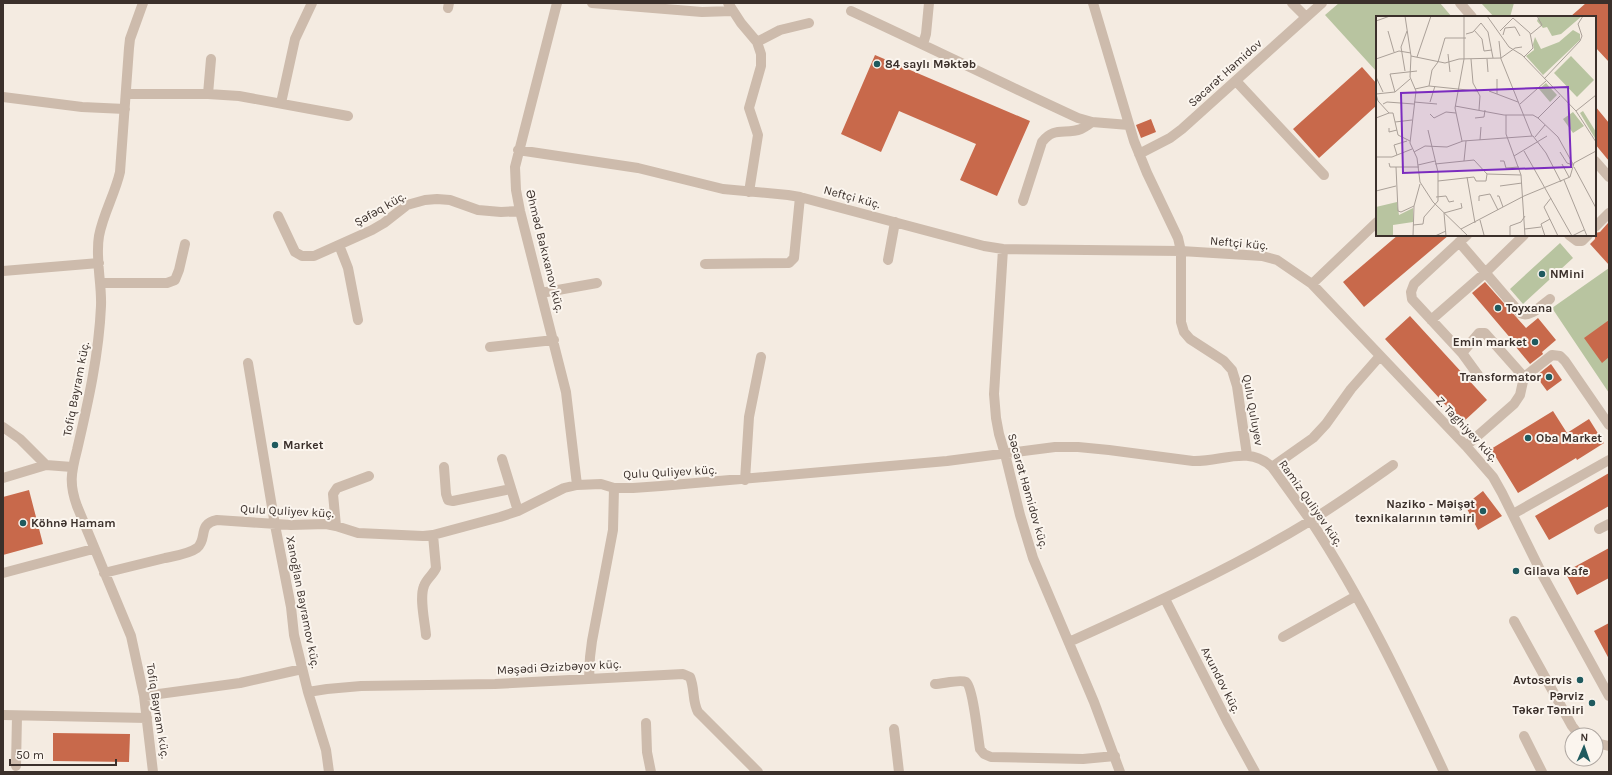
<svg xmlns="http://www.w3.org/2000/svg" width="1612" height="775" font-family="Karla,sans-serif">
	<style>
		.green { fill: #b8c4a0 }
		.building { fill: #c8694b }
		.lines { fill: none; stroke-linecap: round; stroke-linejoin: round }
		.minor { stroke: #cdbbac; stroke-width: 10 }
		.poi-dot { fill: #1f5a5e; stroke: #fbf5ee; stroke-width: 1.5 }
		.labels { text-anchor: middle; dominant-baseline: central; stroke-width: 4; stroke-linejoin: round; paint-order: stroke }
		.poi-label { font-size: 12px; font-weight: bold; fill: #3b302b; stroke: #fbf5ee; text-anchor: start }
		.street-label { font-size: 12px; fill: #3b302b; stroke: #fbf5ee }
		.inset-road { fill: none; stroke: #aaa098; stroke-width: 1 }
		.view { fill: #7b2cbf; fill-opacity: 0.15; stroke: #7b2cbf; stroke-width: 2 }
		.inset-edge { fill: none; stroke: #3b302b; stroke-width: 2 }
	</style>
	<rect width="100%" height="100%" fill="#f4ebe1"/>
	<!-- green -->
	<path class="green" d="M 1339,3 L 1440,3 L 1452,17 L 1377,17 L 1377,72 L 1325,15 Z
		M 1481,3 L 1514,3 L 1510,17 L 1494,17 Z
		M 1560,243 L 1573,258 L 1523,304 L 1510,289 Z
		M 1609,268 L 1609,393 L 1552,308 Z"/>
	<!-- building -->
	<path class="building" d="M 1586,3 L 1609,3 L 1609,62 L 1595,47 L 1595,17 L 1570,17 Z
		M 875,55 L 1030,121 L 997,196 L 960,180 L 976,144 L 899,111 L 881,152 L 841,134 Z
		M 1362,67 L 1377,84 L 1377,105 L 1319,158 L 1293,129 Z
		M 1595,106 L 1609,123 L 1609,161 L 1595,144 Z
		M 1151,119 L 1156,132 L 1141,138 L 1136,125 Z
		M 1608,223 L 1609,224 L 1609,265 L 1590,244 L 1595,239 L 1595,233 L 1600,232 Z
		M 1398,235 L 1449,235 L 1364,307 L 1343,282 Z
		M 1485,282 L 1526,328 L 1538,318 L 1556,340 L 1542,352 L 1543,354 L 1530,364 L 1511,341 L 1512,340 L 1472,293 Z
		M 1410,316 L 1487,400 L 1462,423 L 1385,339 Z
		M 1609,320 L 1609,357 L 1602,363 L 1584,338 Z
		M 1551,364 L 1562,380 L 1547,391 L 1536,376 Z
		M 1553,411 L 1567,433 L 1589,419 L 1604,443 L 1577,460 L 1576,458 L 1518,493 L 1491,449 Z
		M 1609,473 L 1609,506 L 1549,540 L 1535,516 Z
		M 29,490 L 43,544 L 3,555 L 3,497 Z
		M 1483,491 L 1502,516 L 1478,530 L 1465,505 Z
		M 1609,548 L 1609,578 L 1577,595 L 1565,572 Z
		M 1609,623 L 1609,659 L 1594,631 Z
		M 53,733 L 130,734 L 129,762 L 53,761 Z"/>
	<g class="lines">
		<!-- minor -->
		<path class="minor" d="M 143,3 L 130,39 L 129,48 L 120,172 C 115,194 103,214 99,236 C 95,259 102,283 101,306 C 99,354 88,403 77,450 C 71,473 69,484 77,506 L 131,636 L 144,696 L 153,772
			M 557,3 L 515,167 L 516,190 L 520,211 L 566,392 L 577,485
			M 592,3 L 702,12 L 732,11
			M 728,3 L 741,23 L 757,42 L 761,54 L 761,66 L 749,108 L 758,135 L 749,192
			M 1093,3 L 1134,141 L 1147,173 L 1178,238 L 1181,251 L 1181,322 L 1184,332 L 1190,339 L 1224,361 L 1232,370 L 1237,386 L 1247,455
			M 1292,3 L 1306,17
			M 1460,3 L 1472,17
			M 448,8 L 449,3
			M 851,11 C 927,46 1002,83 1078,118 L 1092,122 L 1129,125
			M 757,42 L 780,30 L 809,23
			M 923,44 L 926,34 L 929,3
			M 1236,81 L 1324,175
			M 126,94 L 208,94 L 239,96 L 348,116
			M 208,94 L 211,59
			M 3,97 L 82,107 L 125,109
			M 281,103 L 295,39 L 312,3
			M 518,150 L 638,168 L 723,189 L 788,195 L 800,197 L 984,246 L 1003,249 L 1181,251 L 1262,256 L 1277,260 L 1312,284
			M 1139,154 L 1170,138 L 1182,129 L 1322,3
			M 1595,161 L 1609,177
			M 1023,201 L 1042,142 C 1054,126 1065,135 1081,129 C 1085,127 1089,124 1092,122
			M 278,216 L 295,252 L 302,256 L 314,256 L 372,230 L 384,223 L 407,205 L 425,200 L 437,199 L 450,200 L 478,210 L 501,212 L 520,211
			M 1377,222 L 1312,284 L 1466,446 L 1493,477 L 1502,493 L 1543,576 L 1609,696
			M 1595,227 L 1609,213
			M 1467,235 L 1414,284 L 1411,292 L 1412,299 L 1462,353 L 1479,333 L 1485,333 L 1524,377
			M 1569,235 L 1577,241 L 1582,241 L 1588,235
			M 1459,242 L 1520,313 C 1530,319 1543,304 1550,299
			M 339,245 L 348,268 L 358,320
			M 1003,249 L 994,394 L 996,418 L 999,434 L 1005,454 L 1020,515 L 1033,558 L 1094,702 L 1120,772
			M 888,260 L 895,222
			M 705,264 L 789,263 L 794,258 L 800,197
			M 3,271 L 99,263
			M 101,283 L 167,283 L 175,280 L 179,270 L 185,244
			M 541,293 L 597,283
			M 1431,320 L 1486,272 L 1524,235
			M 490,347 L 554,340
			M 1462,353 L 1478,375
			M 248,363 L 275,525 L 291,607 L 294,635 L 308,692 L 326,750 L 329,772
			M 3,427 L 20,439 L 46,465 L 72,467
			M 1466,446 L 1514,404 L 1520,395 L 1524,377 L 1552,355 L 1560,356 L 1565,361 L 1609,425
			M 502,459 L 518,511
			M 444,467 L 446,494 L 448,500 L 453,501 L 511,489
			M 1272,467 L 1313,438 L 1326,424 L 1351,389 L 1380,356
			M 3,478 L 46,465
			M 745,480 L 749,417 L 761,357
			M 1513,514 L 1609,460
			M 336,526 L 333,494 L 337,488 L 369,476
			M 1599,529 L 1609,524
			M 3,573 L 93,549
			M 104,573 C 124,568 144,563 165,558 C 175,556 189,554 197,548 C 208,539 197,524 217,520 L 291,525 L 326,524 L 336,526 L 358,533 L 423,536 L 433,535 L 500,517 L 518,511 L 564,488 L 577,485 L 601,484 L 614,488 L 633,488 L 661,486 L 947,461 L 1055,447 L 1078,447 L 1109,450 L 1193,461 C 1222,462 1248,445 1272,467 C 1285,485 1298,503 1311,521 C 1363,600 1404,686 1444,772
			M 1165,599 L 1227,721 L 1255,772
			M 1514,621 L 1572,726 L 1579,735
			M 426,635 C 425,622 419,598 424,586 C 426,579 433,575 436,568 L 433,535
			M 1283,637 L 1356,596
			M 1069,642 C 1151,605 1233,568 1310,521 C 1338,504 1366,484 1393,465
			M 589,679 L 590,657 L 592,641 L 613,530 L 614,488
			M 935,684 C 942,684 960,679 966,682 C 973,687 978,738 980,749 L 984,754 L 991,757 L 1083,759 L 1115,756
			M 308,692 L 327,689 L 361,686 L 495,684 L 683,674 L 690,677 C 695,689 692,701 698,712 L 758,772
			M 144,696 L 240,683 L 302,669
			M 3,715 L 147,718
			M 646,723 L 647,752 L 651,772
			M 894,729 L 899,772
			M 1524,736 L 1542,772
			M 1596,743 L 1609,746
			M 16,766 L 17,716"/>
	</g>
	<!-- markers -->
	<g class="poi-dot">
		<circle cx="877" cy="64" r="4"/>
		<circle cx="1542" cy="274" r="4"/>
		<circle cx="1498" cy="308" r="4"/>
		<circle cx="1535" cy="342" r="4"/>
		<circle cx="1549" cy="377" r="4"/>
		<circle cx="1528" cy="438" r="4"/>
		<circle cx="275" cy="445" r="4"/>
		<circle cx="1483" cy="511" r="4"/>
		<circle cx="23" cy="523" r="4"/>
		<circle cx="1516" cy="571" r="4"/>
		<circle cx="1580" cy="680" r="4"/>
		<circle cx="1592" cy="703" r="4"/>
	</g>
	<g class="labels">
		<!-- poi labels -->
		<g class="poi-label">
			<text x="885" y="64">84 saylı Məktəb</text>
			<text x="1550" y="274">NMini</text>
			<text x="1506" y="308">Toyxana</text>
			<text x="1527" y="342" text-anchor="end">Emin market</text>
			<text x="1541" y="377" text-anchor="end">Transformator</text>
			<text x="1536" y="438">Oba Market</text>
			<text x="283" y="445">Market</text>
			<text x="1475" y="504" text-anchor="end">Naziko - Məişət<tspan x="1475" dy="14">texnikalarının təmiri</tspan></text>
			<text x="31" y="523">Köhnə Hamam</text>
			<text x="1524" y="571">Gilava Kafe</text>
			<text x="1572" y="680" text-anchor="end">Avtoservis</text>
			<text x="1584" y="696" text-anchor="end">Pərviz<tspan x="1584" dy="14">Təkər Təmiri</tspan></text>
		</g>
		<!-- street labels -->
		<g class="street-label">
			<text transform="translate(1225 73) rotate(-42)">Səcarət Həmidov</text>
			<text transform="translate(852 197) rotate(15)">Neftçi küç.</text>
			<text transform="translate(380 209) rotate(-30)">Şəfəq küç.</text>
			<text transform="translate(1239 243) rotate(5)">Neftçi küç.</text>
			<text transform="translate(545 251) rotate(76)">Əhməd Bakıxanov küç.</text>
			<text transform="translate(76 389) rotate(-79)">Tofiq Bayram küç.</text>
			<text transform="translate(1253 410) rotate(80)">Qulu Quluyev</text>
			<text transform="translate(1467 429) rotate(47)">Z. Taghiyev küç.</text>
			<text transform="translate(670 472) rotate(-3)">Qulu Quliyev küç.</text>
			<text transform="translate(1028 491) rotate(74)">Səcarət Həmidov küç.</text>
			<text transform="translate(1311 503) rotate(55)">Ramiz Quliyev küç.</text>
			<text transform="translate(287 511) rotate(3)">Qulu Quliyev küç.</text>
			<text transform="translate(303 602) rotate(79)">Xanoğlan Bayramov küç.</text>
			<text transform="translate(559 667) rotate(-3)">Məşədi Əzizbəyov küç.</text>
			<text transform="translate(1221 680) rotate(63)">Axundov küç.</text>
			<text transform="translate(158 711) rotate(81)">Tofiq Bayram küç.</text>
		</g>
	</g>
	<!-- overview -->
	<g transform="translate(1376 16)">
		<rect width="220" height="220" fill="#f4ebe1"/>
		<path d="M 163,0 L 206,0 L 185,18 L 176,20 L 171,11 L 167,12 L 161,5 ZM 197,14 L 204,18 L 204,24 L 167,59 L 150,40 L 158,34 L 157,28 L 159,21 L 165,33 L 183,26 ZM 195,40 L 218,64 L 201,81 L 178,57 ZM 170,67 L 181,79 L 174,86 L 163,73 ZM 207,95 L 220,116 L 220,124 L 204,97 ZM 197,96 L 208,110 L 197,117 L 187,103 ZM 21,186 L 23,199 L 37,192 L 37,206 L 17,209 L 17,220 L 0,220 L 0,191 Z" fill="#b8c4a0"/>
		<path class="inset-road" d="M 29,0 L 35,40 L 34,61 L 40,75 L 34,127 L 41,142 L 44,166 L 57,186 L 92,220M 111,0 L 133,31 L 146,39 L 200,95 L 220,126M 0,5 L 14,0M 98,14 L 106,23 L 108,35 L 116,34M 12,15 L 18,36M 124,15 L 137,2 L 154,17 L 157,32 L 148,41M 90,18 L 97,16 L 105,7 L 112,16 L 117,42M 155,18 L 166,9 L 161,0M 127,19 L 129,12 L 139,11 L 144,20M 123,25 L 125,43 L 156,120M 72,38 L 74,56M 35,40 L 69,47 L 83,43 L 125,42 L 139,32 L 146,31M 41,41 L 55,0M 0,43 L 23,35 L 35,37M 95,43 L 97,67 L 104,80 L 103,94M 111,43 L 112,56M 29,55 L 25,31 L 31,15M 0,61 L 7,76M 168,63 L 204,25 L 206,20 L 202,8 L 207,0M 53,70 L 101,75M 39,73 L 53,70 L 56,54 L 62,46 L 69,22 L 90,22M 113,75 L 142,86M 19,76 L 14,58 L 41,55M 0,78 L 2,85 L 13,97 L 17,97 L 22,119 L 34,125M 0,78 L 19,76 L 34,63M 121,78 L 121,63M 184,80 L 162,102 L 182,121 L 197,148M 38,86 L 61,88M 54,86 L 59,70M 7,88 L 11,86 L 38,88M 144,88 L 170,65M 79,90 L 128,99 L 157,99 L 162,102M 200,95 L 220,79M 54,98 L 58,102 L 70,96 L 80,97M 130,99 L 130,118 L 145,159 L 149,220M 0,102 L 13,97M 99,102 L 108,101 L 109,94M 19,106 L 36,104M 13,112 L 13,116 L 21,114M 159,121 L 169,109M 104,124 L 105,111M 86,125 L 79,92 L 88,43 L 88,0M 148,135 L 196,220M 38,136 L 49,130 L 71,131 L 87,125 L 157,120 L 170,137 L 185,166M 184,136 L 191,147 L 197,149M 21,139 L 18,129 L 31,125M 138,140 L 171,120M 0,141 L 16,141 L 36,133M 88,145 L 90,125M 124,145 L 128,145 L 130,152 L 143,151M 13,147 L 14,151 L 43,151M 59,148 L 98,144 L 111,158 L 145,159M 186,148 L 193,161M 42,149 L 59,145M 20,151 L 22,195 L 25,196 L 38,190M 198,151 L 220,192M 91,161 L 99,207M 188,164 L 211,220M 62,165 L 98,161 L 100,165 L 110,165 L 111,158M 124,170 L 146,167M 0,175 L 20,170M 121,180 L 123,180 L 127,191M 60,181 L 70,180 L 73,186 L 78,185M 175,182 L 168,191 L 182,220M 103,185 L 103,180 L 114,178 L 122,194M 104,204 L 108,219M 37,209 L 47,208 L 48,201 L 62,185 L 62,156 L 52,114M 85,213 L 148,180 L 194,161 L 198,147 L 220,135M 149,213 L 165,211M 37,220 L 38,190 L 44,168M 59,220 L 70,215M 70,220 L 68,197 L 86,192 L 85,187M 134,220 L 134,210 L 145,206 L 149,200M 169,220 L 165,208 L 174,203M 196,220 L 208,214"/>
		<path class="view" d="M 192,71 L 195,151 L 27,157 L 25,77 Z"/>
		<rect width="220" height="220" class="inset-edge"/>
	</g>
	<!-- border -->
	<rect width="1612" height="775" fill="none" stroke="#3b302b" stroke-width="8"/>
	<!-- north arrow -->
	<g transform="translate(1584 747) rotate(2)"><circle r="19" fill="#fbf5ee" stroke="#aea6a0"/>
	<path d="M0-3L7 15L0 10L-7 15Z" fill="#1f5a5e"/>
	<text y="-6" font-size="11" font-weight="bold" text-anchor="middle" fill="#3b302b">N</text>
	</g>
	<!-- scale -->
	<path d="M10 759v6h106v-6" fill="none" stroke="#3b302b" stroke-width="2"/>
	<text x="16" y="759" font-size="12" fill="#3b302b" stroke="#fbf5ee" stroke-width="3" paint-order="stroke">50 m</text>
</svg>
